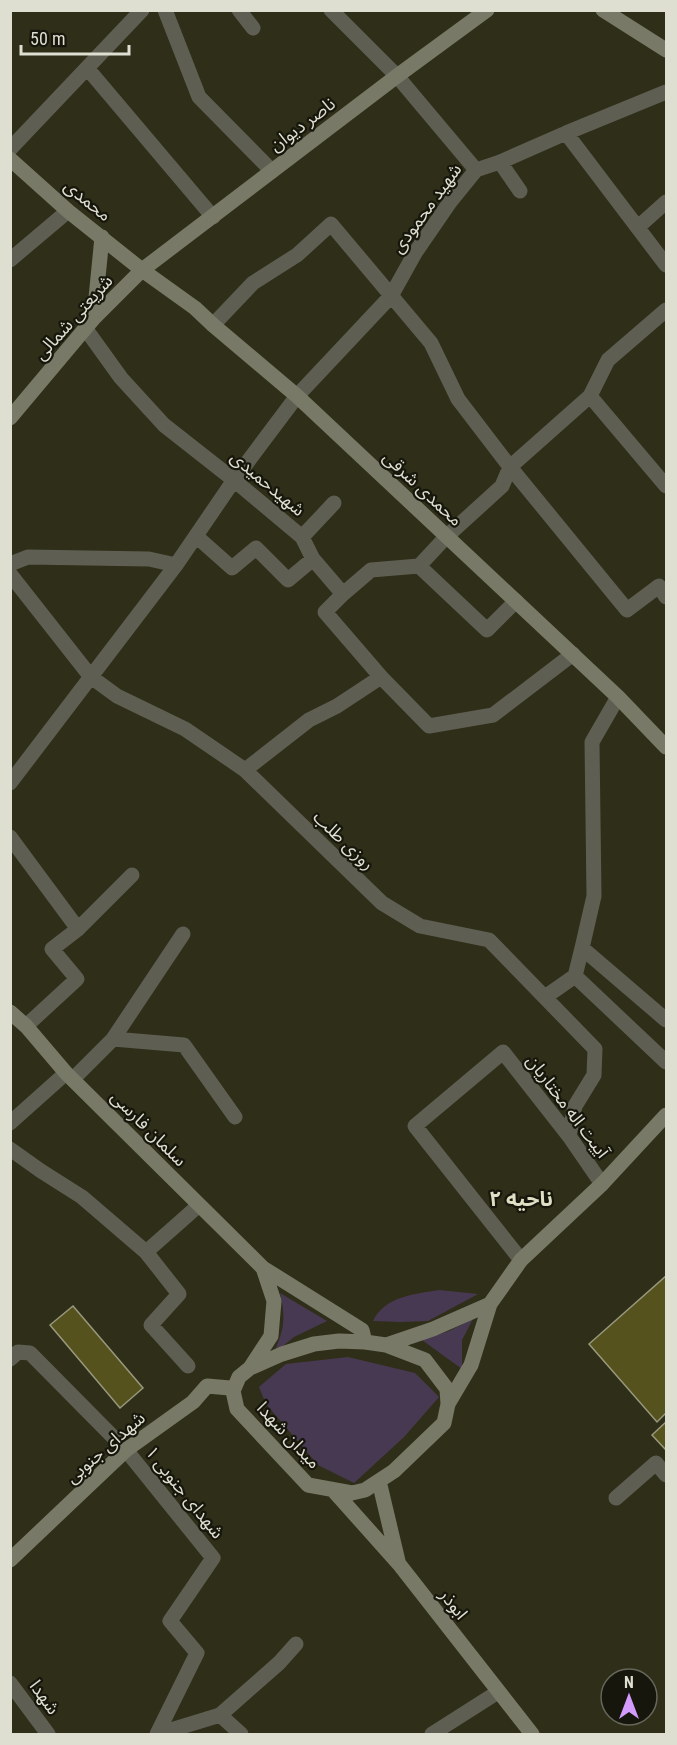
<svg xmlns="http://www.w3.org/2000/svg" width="677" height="1745" font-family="'Roboto Condensed','Noto Sans Arabic',sans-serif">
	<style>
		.green { fill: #483953 }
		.building { fill: #55521e; stroke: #98987e; stroke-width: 1.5 }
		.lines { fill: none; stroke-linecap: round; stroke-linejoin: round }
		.street { stroke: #5e5e53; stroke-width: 15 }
		.secondary { stroke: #797968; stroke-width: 15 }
		.labels { text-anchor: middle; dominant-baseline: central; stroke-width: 4.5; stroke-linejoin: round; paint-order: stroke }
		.street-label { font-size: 18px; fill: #deded1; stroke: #16160c }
		.quarter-label { font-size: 21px; font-weight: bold; fill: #dfdfc4; stroke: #16160c }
	</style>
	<rect width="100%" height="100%" fill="#2f2e18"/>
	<!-- green -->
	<path class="green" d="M 439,1290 L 478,1294 L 428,1321 L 401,1322 L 373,1321 C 385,1296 415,1294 439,1290 Z
		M 280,1293 L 327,1321 L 294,1337 L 274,1353 C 284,1328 286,1320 280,1293 Z
		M 473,1319 L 462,1340 L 462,1369 L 422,1340 L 449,1331 Z
		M 348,1357 L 415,1373 L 439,1397 L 404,1437 L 354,1483 L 318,1465 L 266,1404 L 259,1387 L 286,1364 Z"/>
	<!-- building -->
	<path class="building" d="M 666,1276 L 666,1413 L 657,1422 L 589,1344 Z
		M 73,1306 L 143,1388 L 120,1408 L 50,1325 Z
		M 666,1422 L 666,1450 L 652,1435 Z"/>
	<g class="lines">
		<!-- street -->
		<path class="street" d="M 165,10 L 199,97 L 272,171
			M 239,10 L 253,28
			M 331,10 L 397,76 L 476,170
			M 87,68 L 213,217
			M 566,133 L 666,265
			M 10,149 L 142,10
			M 500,162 L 520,191
			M 638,227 L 666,202
			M 10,260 L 68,211
			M 213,325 L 253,283 L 297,255 L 331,224 L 431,343 L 458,399 L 510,467 L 627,610 L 659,586 L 666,597
			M 85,328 L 121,378 L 164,425 L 234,480 L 302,537 L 313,559 L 343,594 L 325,612 L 381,677
			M 590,396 L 666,486
			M 196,536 L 232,568 L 256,548 L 288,580 L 313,559
			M 302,537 L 334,503
			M 10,564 L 28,557 L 149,559 L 176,565
			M 419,566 L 487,630 L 516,601
			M 10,574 L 91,677 L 117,696 L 185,729 L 245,770 L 382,903 L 420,926 L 489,940 L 595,1049 L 594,1075 L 575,1106 L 569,1136
			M 343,594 L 371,570 L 419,566 L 446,537 L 502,486 L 510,467 L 590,396 L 608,360 L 666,310
			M 618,697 L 592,742 L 594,896 L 582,948 L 666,1020
			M 245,770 L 309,720 L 337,706 L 381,677 L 429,726 L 493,715 L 573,654
			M 10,783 L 176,565 L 234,480 L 297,396 L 391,296 L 415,253 L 450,202 L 476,170 L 500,162 L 566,133 L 666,92
			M 10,837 L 78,929 L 52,949 L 77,979 L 26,1026
			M 78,929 L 132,875
			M 575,976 L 666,1062
			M 545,997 L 575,976 L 582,948
			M 113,1039 L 184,1045 L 235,1117
			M 73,1079 L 113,1039 L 183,934
			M 10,1123 L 66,1073
			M 10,1149 L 41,1171 L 82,1197 L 146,1252
			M 521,1260 L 415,1126 L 503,1052 L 569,1136 L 602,1184
			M 10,1359 L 18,1352 L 30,1353 L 126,1450 L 213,1558 L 170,1621 L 197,1653 L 157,1734
			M 188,1366 L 151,1325 L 179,1294 L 146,1252 L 198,1206
			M 616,1498 L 656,1463 L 666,1475
			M 10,1683 L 48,1734
			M 220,1715 L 241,1734
			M 158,1734 L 220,1715 L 279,1663 L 296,1644
			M 432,1734 L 498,1692"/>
		<!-- secondary -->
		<path class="secondary" d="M 603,10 L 666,50
			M 10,159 L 68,211 L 142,270 L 195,308 L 213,325 L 297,396 L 618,697 L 666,747
			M 94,318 L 102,237
			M 10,418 L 94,318 L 142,270 L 397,76 L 487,10
			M 10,1012 L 26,1026 L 66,1073 L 263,1268 L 362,1330 L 365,1342
			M 339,1341 L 365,1342 L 386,1345 L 425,1360 L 447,1389 L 448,1404 L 444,1423 L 394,1471 L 365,1490 L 352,1493 L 308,1485 L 237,1409 L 233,1391 L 239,1377 L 250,1368 L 282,1354 L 314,1344 Z
			M 386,1345 L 433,1329 L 490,1304
			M 250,1368 L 271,1336 L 274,1301 L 263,1268
			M 448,1404 L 471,1365 L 490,1304 L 521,1260 L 602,1184 L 666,1115
			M 379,1481 L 398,1561
			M 333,1490 L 399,1564 L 532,1734
			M 10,1560 L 126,1450 L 193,1402 L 207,1386 L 230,1388 L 233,1391"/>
	</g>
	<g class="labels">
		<!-- street labels -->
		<g class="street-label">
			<text transform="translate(302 124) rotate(-37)">ناصر دیوان</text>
			<text transform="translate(88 200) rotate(39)">محمدی</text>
			<text transform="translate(426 208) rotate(-54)">شهید محمودی</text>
			<text transform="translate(73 317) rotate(-48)">شریعتی شمالی</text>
			<text transform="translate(268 483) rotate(40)">شهیدحمیدی</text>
			<text transform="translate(423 488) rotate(43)">محمدی شرقی</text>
			<text transform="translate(344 840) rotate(44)">روزی طلب</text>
			<text transform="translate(568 1106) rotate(53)">آییت اله مختاریان</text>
			<text transform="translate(149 1128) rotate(45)">سلمان فارسی</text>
			<text transform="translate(289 1435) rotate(47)">میدان شهدا</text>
			<text transform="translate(105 1447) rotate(-41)">شهدای جنوبی</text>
			<text transform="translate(185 1492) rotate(51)">۱ شهدای جنوبی</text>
			<text transform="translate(454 1604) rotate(52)">ابوذر</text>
			<text transform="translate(45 1697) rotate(54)">شهدا</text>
		</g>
		<!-- quarter labels -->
		<g class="quarter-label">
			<text x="521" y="1199">ناحیه ۲</text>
		</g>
	</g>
	<!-- border -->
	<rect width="677" height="1745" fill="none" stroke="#deded1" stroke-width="24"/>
	<!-- north arrow -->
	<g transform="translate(629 1697)"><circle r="28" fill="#16160c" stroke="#66665b" stroke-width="1.5"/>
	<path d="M0-4.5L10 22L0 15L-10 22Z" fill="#d39cfc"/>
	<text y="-9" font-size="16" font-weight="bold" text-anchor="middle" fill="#deded1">N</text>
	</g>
	<!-- scale -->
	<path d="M21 45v9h108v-9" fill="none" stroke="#deded1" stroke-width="3"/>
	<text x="30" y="45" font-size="18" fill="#deded1" stroke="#16160c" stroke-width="4.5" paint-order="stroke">50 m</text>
</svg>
